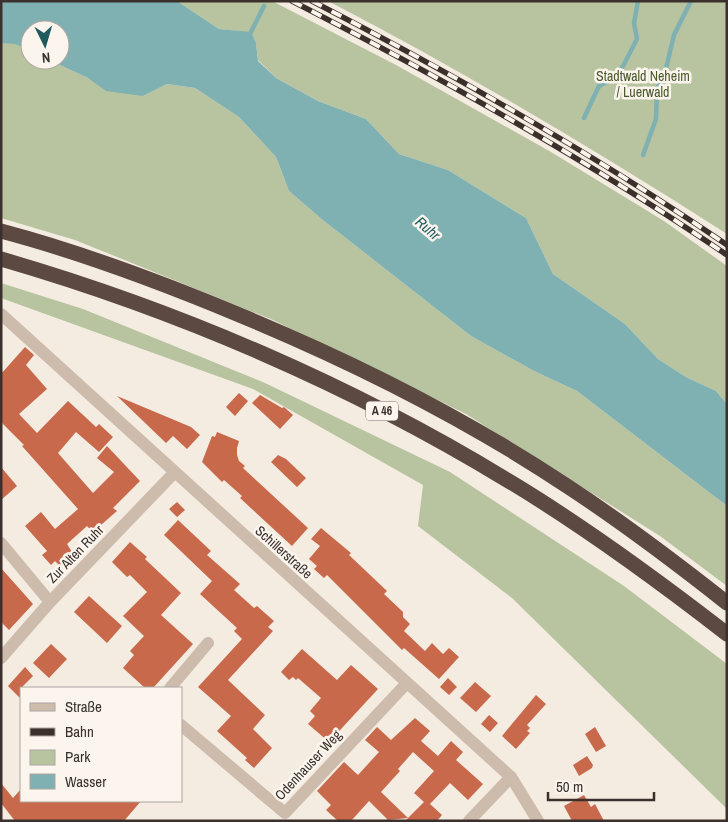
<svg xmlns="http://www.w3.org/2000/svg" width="728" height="822" font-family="'Archivo Narrow',sans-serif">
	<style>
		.green { fill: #b8c4a0 }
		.water { fill: #7fb0b2 }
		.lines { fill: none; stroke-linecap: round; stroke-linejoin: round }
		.stream { stroke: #7fb0b2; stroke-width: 4.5 }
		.building { fill: #c8694b; fill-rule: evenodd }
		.minor { stroke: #cdbbac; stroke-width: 12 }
		.motorway { stroke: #5c4a42; stroke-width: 15 }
		.rail-casing { stroke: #3b302b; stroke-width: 5.5 }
		.rail { stroke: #fbf5ee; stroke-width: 4; stroke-dasharray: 11; stroke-linecap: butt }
		.labels { text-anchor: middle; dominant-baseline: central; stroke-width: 5; stroke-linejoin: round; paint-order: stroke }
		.shield { fill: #fbf5ee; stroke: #756b66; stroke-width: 1 }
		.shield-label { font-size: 12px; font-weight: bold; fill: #3b302b }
		.park-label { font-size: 14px; fill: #4a5a2e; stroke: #fbf5ee }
		.street-label { font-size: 14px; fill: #3b302b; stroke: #fbf5ee }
		.water-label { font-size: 15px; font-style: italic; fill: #1f5a5e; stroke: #fbf5ee }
	</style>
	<rect width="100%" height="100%" fill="#f4ebe1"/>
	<!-- green -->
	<path class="green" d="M 177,1 L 272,1 L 396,65 L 551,152 L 664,221 L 727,266 L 727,404 L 716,391 L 686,377 L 658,359 L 625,324 L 553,274 L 526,218 L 448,170 L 399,154 L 366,119 L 318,101 L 276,78 L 258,60 L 256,43 L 238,31 L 219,29 Z
		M 328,1 L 727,1 L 727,234 C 597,151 465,72 328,1 Z
		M 1,37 L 30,51 L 30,60 L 49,60 L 88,78 L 143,96 L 167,84 L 195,88 L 239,117 L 276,157 L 289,191 L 324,221 L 471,336 L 534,371 L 577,391 L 727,506 L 727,586 L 660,536 L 466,414 L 273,320 L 75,240 L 1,218 Z
		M 1,283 L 83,309 L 265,383 L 450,472 L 624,586 L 727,664 L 727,809 L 512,598 L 418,526 L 423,485 L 253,389 L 1,298 Z"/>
	<!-- water -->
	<path class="water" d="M 1,1 L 177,1 L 219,29 L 251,32 L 256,43 L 258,61 L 276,78 L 318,101 L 366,119 L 399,154 L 448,170 L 526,218 L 553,274 L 625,324 L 658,359 L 686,377 L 716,391 L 727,404 L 727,506 L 577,391 L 534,371 L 471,336 L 324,221 L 289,191 L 276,157 L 239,117 L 195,88 L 167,84 L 143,96 L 106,91 L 88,78 L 49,60 L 60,60 L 60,30 L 30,30 L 30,51 L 15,44 L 1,43 Z"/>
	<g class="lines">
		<!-- stream -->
		<path class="stream" d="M 249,36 L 264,6
			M 584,118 L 599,86 L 614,78 L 623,66 L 637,39 L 634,23 L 638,1
			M 643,155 L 656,119 L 657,88 L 663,81 L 674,35 L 691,1"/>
	</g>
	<!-- building -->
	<path class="building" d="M 25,347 L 34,355 L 26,365 L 47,389 L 19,414 L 37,433 L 68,401 L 96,427 L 99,424 L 113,437 L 99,452 L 76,432 L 58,453 L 93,493 L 114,472 L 97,458 L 107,446 L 140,481 L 113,508 L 117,511 L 93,532 L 87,526 L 67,544 L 75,557 L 62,568 L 55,561 L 51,565 L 42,555 L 47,551 L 25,526 L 41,512 L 55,529 L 78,509 L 22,446 L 24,445 L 1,422 L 1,374 Z
		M 239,393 L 248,401 L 235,416 L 226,407 Z
		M 260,395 L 282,408 L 284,407 L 293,415 L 280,429 L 252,403 Z
		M 117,396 L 191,427 L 200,435 L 187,449 L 173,436 L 166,443 Z
		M 217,432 L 239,441 L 237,448 L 237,455 L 239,461 L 245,466 L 243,468 L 308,528 L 292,546 L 240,498 L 242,496 L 224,480 L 222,482 L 202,462 L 212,436 L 215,437 Z
		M 278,455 L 286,459 L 306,478 L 297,487 L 271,462 Z
		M 1,467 L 17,486 L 1,500 Z
		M 177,502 L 185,510 L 177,517 L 169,509 Z
		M 178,520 L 211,551 L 207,555 L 240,584 L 234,590 L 254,608 L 257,606 L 274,621 L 268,627 L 273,631 L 228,680 L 265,715 L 253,729 L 272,748 L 254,768 L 245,760 L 247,758 L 217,731 L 231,716 L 198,687 L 242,639 L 234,631 L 237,628 L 200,594 L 212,581 L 164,535 Z
		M 321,528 L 351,553 L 349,555 L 387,591 L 384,594 L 403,612 L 403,617 L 410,624 L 404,631 L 425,651 L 432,643 L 443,654 L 449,648 L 459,657 L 439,679 L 404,648 L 402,650 L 327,575 L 324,578 L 314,569 L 317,566 L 309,559 L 320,546 L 311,539 Z
		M 130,542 L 147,557 L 145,559 L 181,593 L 161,615 L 193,644 L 153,688 L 145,688 L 123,668 L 134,655 L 130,651 L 144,636 L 123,616 L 147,592 L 130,575 L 127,577 L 112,562 Z
		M 1,568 L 33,604 L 9,630 L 1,622 Z
		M 89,596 L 122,626 L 107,643 L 74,612 Z
		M 51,644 L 67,659 L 49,678 L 33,663 Z
		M 302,649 L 337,680 L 351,665 L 378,689 L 329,742 L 308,724 L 315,716 L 310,711 L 321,698 L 298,678 L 296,680 L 293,677 L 289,680 L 281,672 Z
		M 25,667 L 33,676 L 21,688 L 21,699 L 8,686 Z
		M 448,678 L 457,687 L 449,695 L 440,687 Z
		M 475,682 L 491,696 L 476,712 L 460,698 Z
		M 536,695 L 546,704 L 527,725 L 530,728 L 527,731 L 530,733 L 516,749 L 502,736 Z
		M 489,715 L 498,723 L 490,732 L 481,724 Z
		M 415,718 L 430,731 L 421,741 L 438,756 L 451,741 L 463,752 L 456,760 L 483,784 L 468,800 L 450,783 L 430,804 L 442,815 L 437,821 L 405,821 L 408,818 L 388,820 L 369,801 L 351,821 L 338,821 L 326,810 L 331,805 L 317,791 L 344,762 L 358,775 L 379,752 L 365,740 L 377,727 L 391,740 ZM 413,752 L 434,771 L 414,793 L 424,802 L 408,818 L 381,792 L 400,771 L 398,769 Z
		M 595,727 L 606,746 L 596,752 L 585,734 Z
		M 587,756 L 593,765 L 592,768 L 579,776 L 573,765 Z
		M 1,783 L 13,798 L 21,789 L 21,801 L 141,801 L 124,821 L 15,821 L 1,803 Z
		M 584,795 L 591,807 L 595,804 L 604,821 L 572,821 L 564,806 Z"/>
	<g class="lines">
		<!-- minor -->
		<path class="minor" d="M 1,314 L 511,777 L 538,821
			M 1,543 L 50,602
			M 1,658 L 50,602 L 174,473
			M 170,688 L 208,643
			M 181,725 L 285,813 L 406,684
			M 469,821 L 511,777"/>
		<!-- motorway -->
		<path class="motorway" d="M 1,231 C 84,253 163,283 242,316 C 355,363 465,418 567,486 C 622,522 675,562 727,603
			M 1,259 C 177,310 351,385 507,480 C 584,526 656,579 727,634"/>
		<!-- rail casing -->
		<g class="rail-casing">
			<path id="rail" d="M 292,1 C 442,78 588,160 727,255
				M 312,1 C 455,75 594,154 727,245"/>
		</g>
		<!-- rail -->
		<use href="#rail" class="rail"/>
	</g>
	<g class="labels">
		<!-- shield labels -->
		<rect class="shield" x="366" y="401.5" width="32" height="19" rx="4"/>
		<g class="shield-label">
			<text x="382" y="411">A 46</text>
		</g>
		<!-- park labels -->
		<g class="park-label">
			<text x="643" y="76">Stadtwald Neheim<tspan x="643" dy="16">/ Luerwald</tspan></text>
		</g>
		<!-- street labels -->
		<g class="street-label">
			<text transform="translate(284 552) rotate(42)">Schillerstraße</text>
			<text transform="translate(75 554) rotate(-46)">Zur Alten Ruhr</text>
			<text transform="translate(308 765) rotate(-47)">Odenhauser Weg</text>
		</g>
		<!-- water labels -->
		<g class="water-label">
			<text transform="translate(428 228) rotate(41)">Ruhr</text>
		</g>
	</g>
	<!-- border -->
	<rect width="728" height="822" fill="none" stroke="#3b302b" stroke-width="5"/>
	<!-- legend -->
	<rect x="20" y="687" width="162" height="115" fill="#fbf5ee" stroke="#aea6a0"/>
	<rect x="30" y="703" width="25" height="8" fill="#cdbbac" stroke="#aea6a0"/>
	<text x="65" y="712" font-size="15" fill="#3b302b">Straße</text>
	<rect x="30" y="728" width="25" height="8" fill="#3b302b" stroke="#aea6a0"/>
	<text x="65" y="737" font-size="15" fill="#3b302b">Bahn</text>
	<rect x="30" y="750" width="25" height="15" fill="#b8c4a0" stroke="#aea6a0"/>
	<text x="65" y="762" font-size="15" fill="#3b302b">Park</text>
	<rect x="30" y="774" width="25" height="15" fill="#7fb0b2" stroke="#aea6a0"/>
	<text x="65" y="787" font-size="15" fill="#3b302b">Wasser</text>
	<!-- north arrow -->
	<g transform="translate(45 45) rotate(175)"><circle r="24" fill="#fbf5ee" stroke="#aea6a0"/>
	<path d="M0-4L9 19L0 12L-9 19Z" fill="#1f5a5e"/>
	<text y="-8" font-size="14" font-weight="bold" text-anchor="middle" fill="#3b302b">N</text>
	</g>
	<!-- scale -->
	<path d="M548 792v8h106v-8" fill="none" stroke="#3b302b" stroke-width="2.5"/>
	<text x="556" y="792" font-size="15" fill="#3b302b" stroke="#fbf5ee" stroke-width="4" paint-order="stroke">50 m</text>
</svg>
